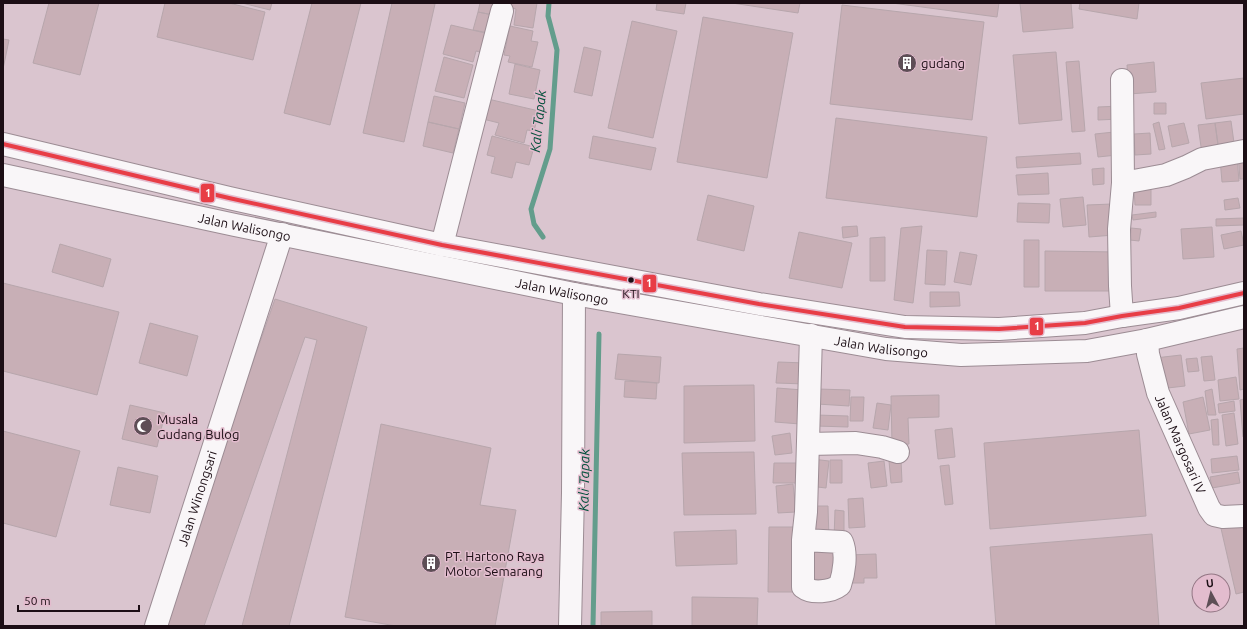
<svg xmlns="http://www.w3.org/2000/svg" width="1247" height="629" font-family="Ubuntu,sans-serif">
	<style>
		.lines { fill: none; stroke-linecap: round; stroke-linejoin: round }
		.stream { stroke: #639d8c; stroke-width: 5 }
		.building { fill: #c8afb6; stroke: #b7a6ac }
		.minor-casing { stroke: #9c8c94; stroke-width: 24 }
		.highway-casing { stroke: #9c8c94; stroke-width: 24 }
		.minor { stroke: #f9f6f8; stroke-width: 22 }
		.highway { stroke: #f9f6f8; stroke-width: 22 }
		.bus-1-casing { stroke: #e3bcce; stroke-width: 7 }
		.bus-1 { stroke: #e83d46; stroke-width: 4 }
		.bus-dot { fill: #1c0e15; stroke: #e3bcce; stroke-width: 1.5 }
		.labels { text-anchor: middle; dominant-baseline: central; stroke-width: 3; stroke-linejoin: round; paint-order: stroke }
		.bus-label { font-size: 12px; fill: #1c0e15; stroke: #e3bcce }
		.poi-label { font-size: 13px; fill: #1c0e15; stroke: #e3bcce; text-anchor: start }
		.street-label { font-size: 13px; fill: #1c0e15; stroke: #e3bcce }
		.water-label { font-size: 14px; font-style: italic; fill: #04523d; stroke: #e3bcce }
		.line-badge { stroke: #e3bcce; stroke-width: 1.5 }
		.badge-label { font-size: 11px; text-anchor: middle; font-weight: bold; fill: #fff }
	</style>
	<rect width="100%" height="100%" fill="#dac5cf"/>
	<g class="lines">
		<!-- stream -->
		<path class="stream" d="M 543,237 L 534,224 L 531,209 L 550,149 L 557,50 L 548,16 L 549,3
			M 593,626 L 599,334"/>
	</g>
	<!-- building -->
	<path class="building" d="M 49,3 L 99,3 L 80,75 L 33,63 Z
		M 165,3 L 229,3 L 265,12 L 253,60 L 157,37 Z
		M 242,3 L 272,3 L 270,10 Z
		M 312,3 L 361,3 L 330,125 L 284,113 Z
		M 392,3 L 430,3 L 435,4 L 404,142 L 363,133 Z
		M 480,3 L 496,3 L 493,15 L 478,12 Z
		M 508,3 L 537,3 L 533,28 L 514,25 L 516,9 L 507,7 Z
		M 657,3 L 686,3 L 684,14 L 656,10 Z
		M 732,3 L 800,3 L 798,13 Z
		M 892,3 L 999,3 L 997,17 Z
		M 1020,3 L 1071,3 L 1073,28 L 1023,32 Z
		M 1080,3 L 1139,3 L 1137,19 L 1079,9 Z
		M 842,5 L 984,22 L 972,120 L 830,104 Z
		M 478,12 L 493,15 L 489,33 L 473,30 Z
		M 703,17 L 793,33 L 767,178 L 677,162 Z
		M 632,21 L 677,31 L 653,138 L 608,128 Z
		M 451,25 L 485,33 L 483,39 L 487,40 L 484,53 L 476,51 L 473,62 L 443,54 Z
		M 510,26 L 533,31 L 531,41 L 538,42 L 532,67 L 508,62 L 510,56 L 504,55 Z
		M 3,39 L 9,40 L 3,69 Z
		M 584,47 L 601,51 L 592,96 L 574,92 Z
		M 1056,52 L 1062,120 L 1019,124 L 1013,55 Z
		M 444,57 L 473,65 L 464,98 L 435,91 Z
		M 1079,61 L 1085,131 L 1072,132 L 1066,62 Z
		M 1154,62 L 1156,92 L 1129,94 L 1127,65 Z
		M 515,64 L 540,70 L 534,99 L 509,94 Z
		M 1244,78 L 1244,114 L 1206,119 L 1201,83 Z
		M 434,96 L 465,103 L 459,129 L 428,122 Z
		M 488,99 L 539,111 L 534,131 L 527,130 L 524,143 L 495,135 L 499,123 L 483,119 Z
		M 1154,103 L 1166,103 L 1166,114 L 1154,114 Z
		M 1120,106 L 1120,119 L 1098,120 L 1098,107 Z
		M 836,118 L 987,137 L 977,217 L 826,198 Z
		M 1231,121 L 1235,150 L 1219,152 L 1215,123 Z
		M 428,122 L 459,129 L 453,153 L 423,146 Z
		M 1159,122 L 1165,149 L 1159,150 L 1153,124 Z
		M 1184,123 L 1189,143 L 1172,147 L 1168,126 Z
		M 1215,123 L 1219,152 L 1202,154 L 1198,125 Z
		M 1114,132 L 1117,155 L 1098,157 L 1095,134 Z
		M 1150,133 L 1151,154 L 1135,155 L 1134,134 Z
		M 492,136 L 534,147 L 529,165 L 516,162 L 512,178 L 491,173 L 495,157 L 487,155 Z
		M 593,136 L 656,148 L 651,170 L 589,158 Z
		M 1080,153 L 1081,164 L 1017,168 L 1016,157 Z
		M 1238,154 L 1244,154 L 1244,179 L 1240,179 Z
		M 1237,157 L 1239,181 L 1222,182 L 1220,159 Z
		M 1104,168 L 1104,184 L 1093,185 L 1092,169 Z
		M 1048,173 L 1049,194 L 1018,195 L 1016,175 Z
		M 1151,187 L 1151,205 L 1135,205 L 1134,188 Z
		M 708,195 L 754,206 L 744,251 L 697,240 Z
		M 1083,197 L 1086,225 L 1063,227 L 1060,199 Z
		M 1238,198 L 1240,208 L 1225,210 L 1224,200 Z
		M 1018,203 L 1050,204 L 1049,223 L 1017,222 Z
		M 1112,204 L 1114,235 L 1089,237 L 1087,205 Z
		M 1156,212 L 1156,217 L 1133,220 L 1132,215 Z
		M 1244,218 L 1244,225 L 1216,226 L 1216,219 Z
		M 857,226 L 858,236 L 843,238 L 842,227 Z
		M 922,226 L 913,303 L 894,300 L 901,228 Z
		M 1212,227 L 1214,257 L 1183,259 L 1181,229 Z
		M 1131,228 L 1141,229 L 1139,241 L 1130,240 Z
		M 1241,231 L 1244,245 L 1224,249 L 1221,235 Z
		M 799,232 L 852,243 L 842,288 L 789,278 Z
		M 885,237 L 885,281 L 870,281 L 870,238 Z
		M 1024,240 L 1039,240 L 1039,287 L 1024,287 Z
		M 60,244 L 111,259 L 103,287 L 52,272 Z
		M 927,250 L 947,251 L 945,285 L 925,284 Z
		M 1045,251 L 1118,252 L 1118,291 L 1045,291 Z
		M 960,252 L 977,255 L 971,285 L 954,282 Z
		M 3,283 L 119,312 L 97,395 L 3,371 Z
		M 930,292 L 959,292 L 960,306 L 930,307 Z
		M 275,299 L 367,327 L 289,626 L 242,626 L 317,340 L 305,337 L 204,626 L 161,626 Z
		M 150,323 L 198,336 L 187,376 L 139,363 Z
		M 1244,348 L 1244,389 L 1240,390 L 1237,349 Z
		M 618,354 L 661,357 L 659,383 L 615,379 Z
		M 1181,355 L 1185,386 L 1159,389 L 1155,358 Z
		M 1212,356 L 1215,380 L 1204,381 L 1201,357 Z
		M 1197,358 L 1199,371 L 1188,372 L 1186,359 Z
		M 778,362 L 806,363 L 805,384 L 776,383 Z
		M 1236,377 L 1239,399 L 1220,401 L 1218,380 Z
		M 625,381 L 657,383 L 656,399 L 624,397 Z
		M 754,385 L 755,441 L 684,443 L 684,386 Z
		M 777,388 L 803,390 L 800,424 L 775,422 Z
		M 818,389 L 850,390 L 849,406 L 817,404 Z
		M 1212,389 L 1216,415 L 1208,415 L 1205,391 Z
		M 939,395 L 939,417 L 908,418 L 909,444 L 892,445 L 891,396 Z
		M 851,397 L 864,397 L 863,421 L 850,421 Z
		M 1203,397 L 1210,430 L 1189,434 L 1183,402 Z
		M 1244,399 L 1244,437 L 1243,437 L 1240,400 Z
		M 1234,401 L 1235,411 L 1219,413 L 1218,404 Z
		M 877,403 L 891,405 L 888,430 L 873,428 Z
		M 130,405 L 165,413 L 157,447 L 122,439 Z
		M 1234,413 L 1238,444 L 1226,446 L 1222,415 Z
		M 816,415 L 848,416 L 848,427 L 816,426 Z
		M 1218,419 L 1219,445 L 1213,445 L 1211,420 Z
		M 381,424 L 491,448 L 480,505 L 516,510 L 495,626 L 396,626 L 345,617 Z
		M 952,428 L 955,457 L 938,459 L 935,430 Z
		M 1139,430 L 1146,516 L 990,529 L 984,443 Z
		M 3,431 L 80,451 L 56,537 L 3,523 Z
		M 790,433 L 792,453 L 775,455 L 772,436 Z
		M 754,452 L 756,514 L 684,515 L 682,453 Z
		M 1237,456 L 1239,470 L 1212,473 L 1211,459 Z
		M 812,459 L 829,461 L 826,488 L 809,486 Z
		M 830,460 L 842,460 L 842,483 L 830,483 Z
		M 901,460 L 902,482 L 891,483 L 889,461 Z
		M 884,461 L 887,486 L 871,488 L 868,463 Z
		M 774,463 L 798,463 L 797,483 L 773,483 Z
		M 949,465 L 953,504 L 945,505 L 940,466 Z
		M 118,467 L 158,476 L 150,513 L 110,505 Z
		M 1238,472 L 1240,483 L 1212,488 L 1210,477 Z
		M 793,484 L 796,512 L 778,513 L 776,486 Z
		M 863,498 L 865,527 L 849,528 L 848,499 Z
		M 811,506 L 828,506 L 829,539 L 812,539 Z
		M 835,510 L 844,511 L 844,539 L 834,539 Z
		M 1241,519 L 1244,533 L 1244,592 L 1236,594 L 1220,524 Z
		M 769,527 L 800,527 L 799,592 L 768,592 Z
		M 736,530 L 737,564 L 676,566 L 674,532 Z
		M 1152,534 L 1159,626 L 996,626 L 990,547 Z
		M 805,542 L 840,543 L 839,580 L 804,579 Z
		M 876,554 L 877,578 L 864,578 L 864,583 L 848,583 L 847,555 Z
		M 692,597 L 758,598 L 757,626 L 692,626 Z
		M 652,611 L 652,626 L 601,626 L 601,612 Z"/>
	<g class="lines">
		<!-- minor casing -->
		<g class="minor-casing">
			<g id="minor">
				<path d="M 1123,183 L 1166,175 L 1186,167 L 1202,159 L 1244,151"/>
				<path d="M 442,245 L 502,11"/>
				<path d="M 1122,316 L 1120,286 L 1119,229 L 1123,183 L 1122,80"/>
				<path id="s1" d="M 1147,340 L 1148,354 L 1158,393 L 1209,508 L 1214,515 L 1223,517 L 1244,516"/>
				<path d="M 808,444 L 856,443 L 882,447 L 898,452"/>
				<path d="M 803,540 L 842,542 C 847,554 844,573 840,585 C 831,592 812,594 803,587 L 803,540 L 806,512 L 811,335"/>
				<path id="s2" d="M 156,626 L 282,234"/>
				<path d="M 570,626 L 573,493 L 574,294"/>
			</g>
		</g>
		<!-- highway casing -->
		<g class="highway-casing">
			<g id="highway">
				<path d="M 3,144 L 229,198 L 442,245 L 759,304 L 905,327 L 999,329 L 1085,323 L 1122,316 L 1179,308 L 1244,293"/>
				<path id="s3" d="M 3,175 L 235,225 L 574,294 L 886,349 L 961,355 L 1087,351 L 1147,340 L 1244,317"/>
			</g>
		</g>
		<!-- minor -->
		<use href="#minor" class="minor"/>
		<!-- highway -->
		<use href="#highway" class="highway"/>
		<!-- bus-1 casing -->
		<g class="bus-1-casing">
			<path id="bus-1" d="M 3,144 L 229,198 L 442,245 L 759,304 L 905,327 L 999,329 L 1085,323 L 1122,316 L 1179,308 L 1244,293"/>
		</g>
		<!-- bus-1 -->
		<use href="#bus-1" class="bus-1"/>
	</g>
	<!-- icons -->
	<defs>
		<g id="building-disc" transform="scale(1)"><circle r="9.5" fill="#5e4e56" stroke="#e3bcce"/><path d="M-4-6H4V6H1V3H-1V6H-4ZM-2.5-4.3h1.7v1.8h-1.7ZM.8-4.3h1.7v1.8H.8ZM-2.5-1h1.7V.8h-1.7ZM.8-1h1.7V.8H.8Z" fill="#fff"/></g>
		<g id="mosque-disc" transform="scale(1)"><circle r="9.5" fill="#5e4e56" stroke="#e3bcce"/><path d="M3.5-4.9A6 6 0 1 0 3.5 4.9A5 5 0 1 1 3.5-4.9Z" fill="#fff"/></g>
	</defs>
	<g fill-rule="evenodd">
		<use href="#building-disc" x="907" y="63"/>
		<use href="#mosque-disc" x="143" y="426"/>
		<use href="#building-disc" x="431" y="563"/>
	</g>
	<!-- markers -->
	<circle class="bus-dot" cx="631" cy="280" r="3.5"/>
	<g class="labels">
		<!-- bus labels -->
		<g class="bus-label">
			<text x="631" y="293">KTI</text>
		</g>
		<!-- poi labels -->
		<g class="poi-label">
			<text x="921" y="63">gudang</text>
			<text x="157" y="419">Musala<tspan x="157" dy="15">Gudang Bulog</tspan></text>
			<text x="445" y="556">PT. Hartono Raya<tspan x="445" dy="15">Motor Semarang</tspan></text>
		</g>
		<!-- street labels -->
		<g class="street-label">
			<text stroke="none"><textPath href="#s3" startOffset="247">Jalan Walisongo</textPath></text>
			<text stroke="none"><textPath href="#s3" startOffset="571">Jalan Walisongo</textPath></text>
			<text stroke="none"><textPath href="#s3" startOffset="895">Jalan Walisongo</textPath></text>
			<text stroke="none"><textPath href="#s1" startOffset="110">Jalan Margosari IV</textPath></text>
			<text stroke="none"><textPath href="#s2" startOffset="134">Jalan Winongsari</textPath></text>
		</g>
		<!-- water labels -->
		<g class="water-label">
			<text transform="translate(538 121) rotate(-84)">Kali Tapak</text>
			<text transform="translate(584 480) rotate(-89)">Kali Tapak</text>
		</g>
	</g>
	<g class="line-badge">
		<rect x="200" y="183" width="15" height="20" rx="4" fill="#e83d46"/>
		<rect x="642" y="274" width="15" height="19" rx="4" fill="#e83d46"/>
		<rect x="1029" y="317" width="15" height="19" rx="4" fill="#e83d46"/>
	</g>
	<g class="badge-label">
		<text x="208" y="197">1</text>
		<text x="649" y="287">1</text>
		<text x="1037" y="330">1</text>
	</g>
	<!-- border -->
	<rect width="1247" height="629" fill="none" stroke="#1c0e15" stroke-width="8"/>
	<!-- north arrow -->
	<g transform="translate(1211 593) rotate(353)"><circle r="19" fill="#e3bcce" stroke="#937684"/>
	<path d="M0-3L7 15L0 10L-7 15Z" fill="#5e4e56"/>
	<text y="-6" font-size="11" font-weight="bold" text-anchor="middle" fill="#1c0e15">U</text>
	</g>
	<!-- scale -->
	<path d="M18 605v6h121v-6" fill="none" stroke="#1c0e15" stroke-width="2"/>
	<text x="24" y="605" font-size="12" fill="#1c0e15" stroke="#e3bcce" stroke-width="3" paint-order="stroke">50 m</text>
</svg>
